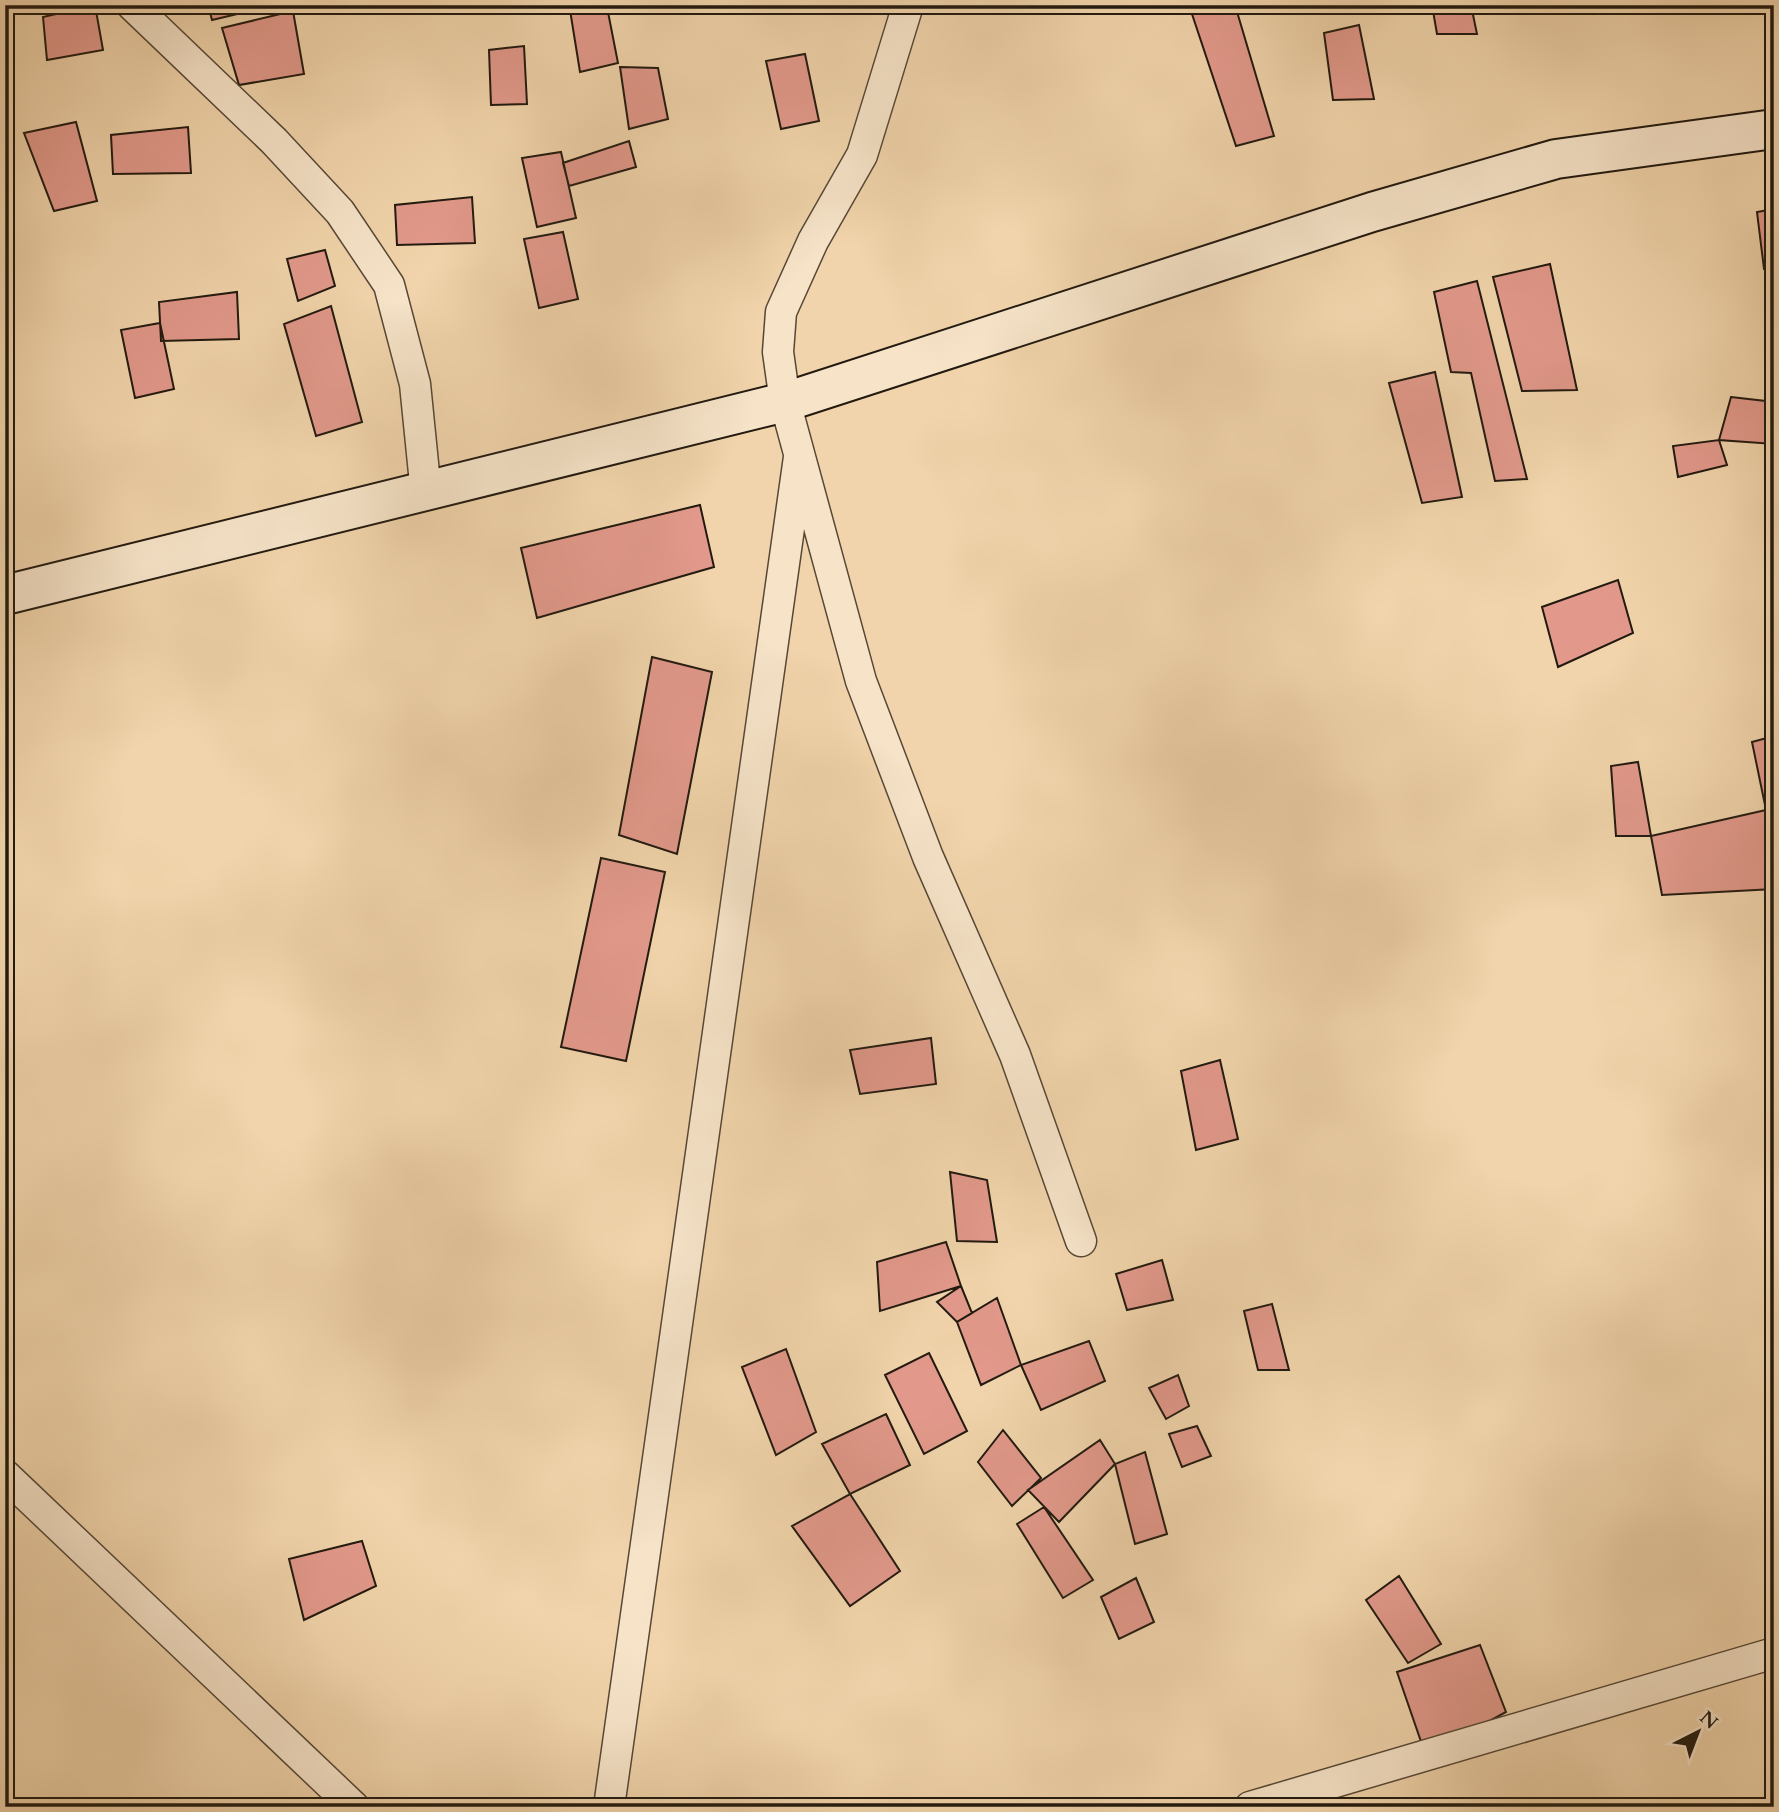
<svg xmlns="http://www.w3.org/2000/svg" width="1779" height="1812" font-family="Cardo,serif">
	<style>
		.building { fill: #e2998b; stroke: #221a10; stroke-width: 2 }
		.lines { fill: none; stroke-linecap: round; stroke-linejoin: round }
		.street-casing { stroke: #564837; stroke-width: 33 }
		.secondary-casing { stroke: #221a10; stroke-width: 42 }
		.street { stroke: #f6e3c8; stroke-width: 30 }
		.secondary { stroke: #f6e3c8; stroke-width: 38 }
	</style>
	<rect width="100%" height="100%" fill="#f1d4ab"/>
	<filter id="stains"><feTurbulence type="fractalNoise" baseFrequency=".00286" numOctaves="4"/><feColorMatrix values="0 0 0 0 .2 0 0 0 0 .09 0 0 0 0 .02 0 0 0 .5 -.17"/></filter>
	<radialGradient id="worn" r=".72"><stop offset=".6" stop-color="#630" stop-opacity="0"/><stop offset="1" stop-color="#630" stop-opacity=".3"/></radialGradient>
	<!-- building -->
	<path class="building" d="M 95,5 L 103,50 L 47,60 L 43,17 Z
		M 208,5 L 249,5 L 250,11 L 212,20 Z
		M 1189,5 L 1235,5 L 1274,136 L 1236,146 Z
		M 1432,5 L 1471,5 L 1477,34 L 1437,34 Z
		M 1529,5 L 1573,5 L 1574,13 L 1530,12 Z
		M 1590,5 L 1616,5 L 1594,14 Z
		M 570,10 L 608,12 L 618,63 L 580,72 Z
		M 293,11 L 304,74 L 239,85 L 222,28 Z
		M 1359,25 L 1374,99 L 1333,100 L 1324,33 Z
		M 524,46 L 527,104 L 491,105 L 489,50 Z
		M 805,54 L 819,121 L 781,129 L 766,61 Z
		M 620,67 L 658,68 L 668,119 L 629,129 Z
		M 76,122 L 97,201 L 54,211 L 24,133 Z
		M 188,127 L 191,173 L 113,174 L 111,135 Z
		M 629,141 L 636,167 L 569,186 L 563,163 Z
		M 561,152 L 576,218 L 537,227 L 522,158 Z
		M 472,197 L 475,243 L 397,245 L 395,205 Z
		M 1774,209 L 1774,268 L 1764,269 L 1757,212 Z
		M 563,232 L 578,299 L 539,308 L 524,239 Z
		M 325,250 L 335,286 L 298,301 L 287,259 Z
		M 1550,264 L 1577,390 L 1522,391 L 1493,277 Z
		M 1477,281 L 1527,479 L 1495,481 L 1471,373 L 1451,372 L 1434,292 Z
		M 237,292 L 239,339 L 161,341 L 159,302 Z
		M 331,306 L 362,422 L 316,436 L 284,324 Z
		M 160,323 L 174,389 L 135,398 L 121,330 Z
		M 1435,372 L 1462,497 L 1422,503 L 1389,383 Z
		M 1731,397 L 1774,402 L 1774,444 L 1719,440 Z
		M 1719,440 L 1727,465 L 1678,477 L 1673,446 Z
		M 700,505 L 714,567 L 537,618 L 521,548 Z
		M 1618,580 L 1633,633 L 1558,667 L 1542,607 Z
		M 652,657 L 712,672 L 677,854 L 619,835 Z
		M 1774,736 L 1774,809 L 1766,810 L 1752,742 Z
		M 1638,762 L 1651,836 L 1616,836 L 1611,766 Z
		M 1766,810 L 1774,871 L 1774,889 L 1662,895 L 1651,836 Z
		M 601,858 L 665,872 L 626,1061 L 561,1047 Z
		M 931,1038 L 936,1084 L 860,1094 L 850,1050 Z
		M 1220,1060 L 1238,1139 L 1196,1150 L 1181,1071 Z
		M 950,1172 L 987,1180 L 997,1242 L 957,1241 Z
		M 946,1242 L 961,1286 L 880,1311 L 877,1262 Z
		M 1162,1260 L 1173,1300 L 1127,1310 L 1116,1274 Z
		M 961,1286 L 972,1313 L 957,1322 L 937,1302 Z
		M 997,1298 L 1021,1365 L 981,1385 L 957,1322 Z
		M 1272,1304 L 1289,1370 L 1258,1370 L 1244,1311 Z
		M 1089,1341 L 1105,1381 L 1041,1410 L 1021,1365 Z
		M 786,1349 L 816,1432 L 776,1455 L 742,1367 Z
		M 929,1353 L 967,1431 L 924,1454 L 885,1375 Z
		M 1178,1375 L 1189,1406 L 1166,1419 L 1149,1388 Z
		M 886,1414 L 910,1465 L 850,1494 L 822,1444 Z
		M 1197,1426 L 1211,1456 L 1182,1467 L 1169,1434 Z
		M 1003,1430 L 1041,1478 L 1012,1506 L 978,1462 Z
		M 1100,1440 L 1115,1464 L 1059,1522 L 1028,1490 Z
		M 1145,1452 L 1167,1534 L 1135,1544 L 1115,1464 Z
		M 850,1494 L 900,1571 L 850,1606 L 792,1526 Z
		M 1044,1507 L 1093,1580 L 1063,1598 L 1017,1524 Z
		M 362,1541 L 376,1586 L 304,1620 L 289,1559 Z
		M 1399,1576 L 1441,1644 L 1408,1663 L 1366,1600 Z
		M 1136,1578 L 1154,1622 L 1119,1639 L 1101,1597 Z
		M 1480,1645 L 1506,1712 L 1426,1756 L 1397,1672 Z"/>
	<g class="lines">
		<!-- street casing -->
		<g class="street-casing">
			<path id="street" d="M 132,5 L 274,141 L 340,212 L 389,285 L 415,384 L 426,493
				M 908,5 L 862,155 L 813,241 L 781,312 L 778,352 L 785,402 L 861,681 L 928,857 L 1015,1055 L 1081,1241
				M 5,1475 L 354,1807
				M 609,1807 L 799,457
				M 1250,1807 L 1774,1653"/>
		</g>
		<!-- secondary casing -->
		<g class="secondary-casing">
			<path id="secondary" d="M 5,595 L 785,402 L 1372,212 L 1556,159 L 1774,129"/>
		</g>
		<!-- street -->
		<use href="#street" class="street"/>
		<!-- secondary -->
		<use href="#secondary" class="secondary"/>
	</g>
	<!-- margin -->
	<rect width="1779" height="1812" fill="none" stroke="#f1d4ab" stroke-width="28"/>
	<rect x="7" y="7" width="1765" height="1798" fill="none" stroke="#221a10" stroke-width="3.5"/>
	<rect x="14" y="14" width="1751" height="1784" fill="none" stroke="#221a10" stroke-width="2"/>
	<!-- north arrow -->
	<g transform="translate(1698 1732) rotate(42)" stroke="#f6e3c8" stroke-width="5" paint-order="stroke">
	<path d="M0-5L12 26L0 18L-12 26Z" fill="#221a10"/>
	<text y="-10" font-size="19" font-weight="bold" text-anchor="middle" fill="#221a10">N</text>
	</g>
	<rect width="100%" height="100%" filter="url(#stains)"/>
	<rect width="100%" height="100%" fill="url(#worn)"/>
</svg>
